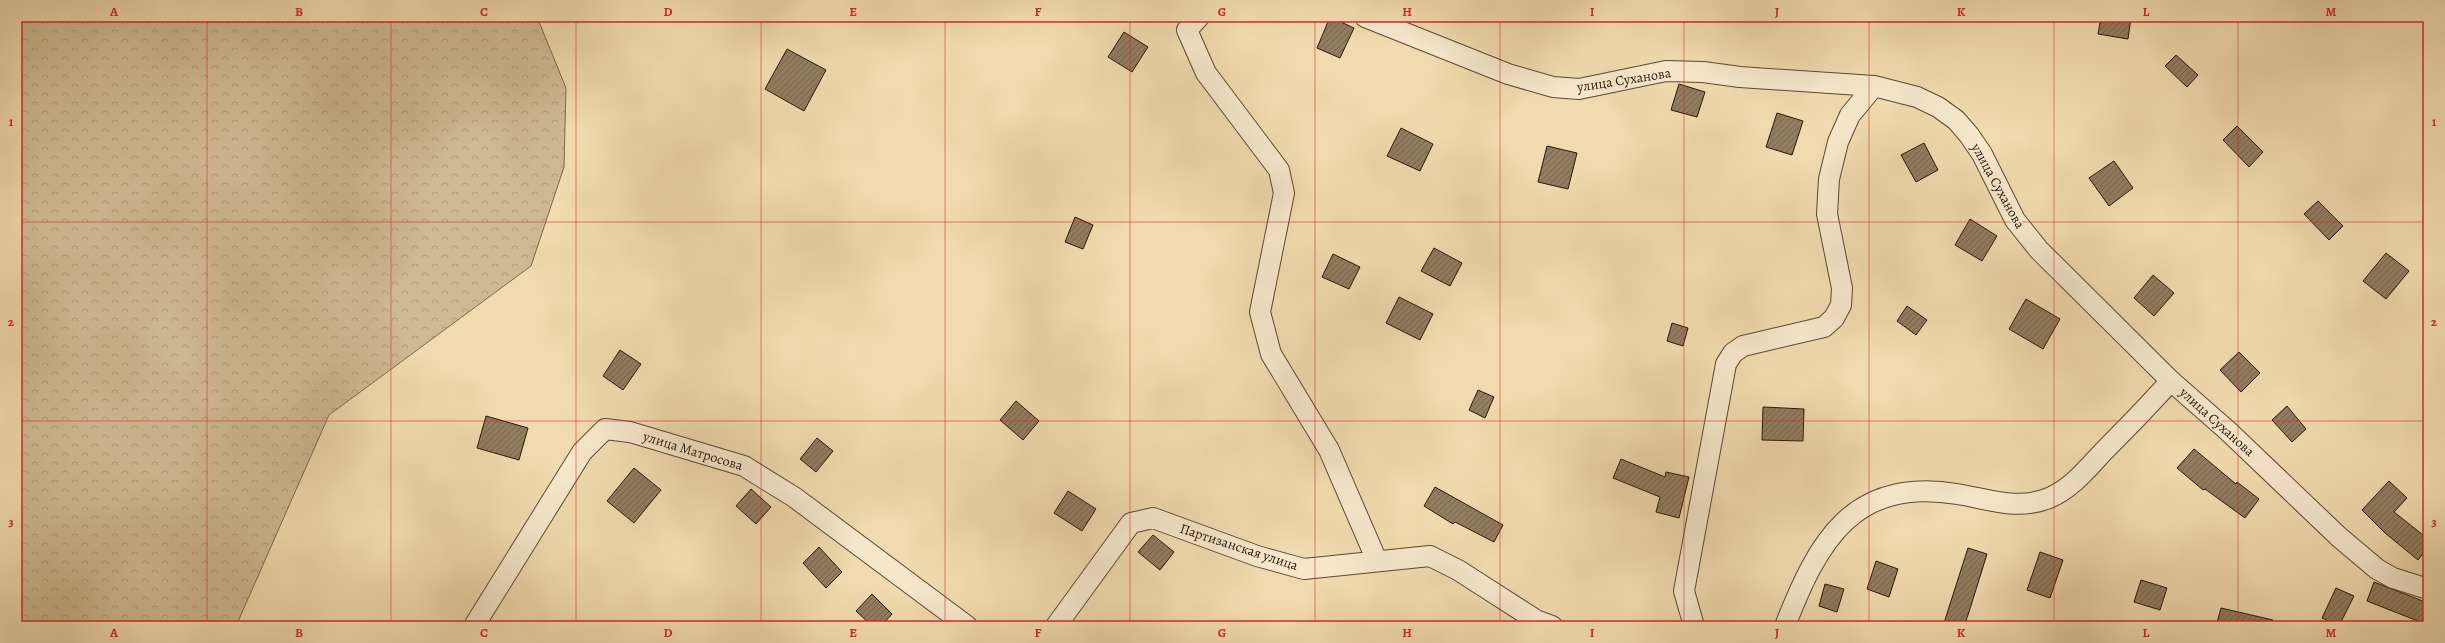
<svg xmlns="http://www.w3.org/2000/svg" width="2445" height="643" font-family="Alegreya,serif">
	<style>
		.forest { fill: url(#forest-crowns); stroke: #7d684e }
		.building { fill: url(#building-hatch); stroke: #2b180a }
		.lines { fill: none; stroke-linecap: round; stroke-linejoin: round }
		.minor-casing { stroke: #5c4833; stroke-width: 22 }
		.minor { stroke: #f6e7cb; stroke-width: 20 }
		.grid { fill: none; stroke: #d62828; stroke-width: 1; stroke-opacity: 0.55 }
		.labels { text-anchor: middle; dominant-baseline: central; stroke-width: 3; stroke-linejoin: round; paint-order: stroke }
		.street-label { font-size: 14px; fill: #2b180a; stroke: #f6e7cb }
		.neatline { fill: none; stroke: #d62828; stroke-width: 1.5 }
		.grid-label { font-size: 13px; text-anchor: middle; font-weight: bold; fill: #d62828 }
	</style>
	<defs>
		<pattern id="forest-crowns" width="20" height="18" patternUnits="userSpaceOnUse"><rect width="20" height="18" fill="#cfb993"/><path d="M2 6a3 3 0 1 1 6 0M12 15a3 3 0 1 1 6 0" fill="none" stroke="#b29e7d"/></pattern>
		<pattern id="building-hatch" width="6" height="6" patternUnits="userSpaceOnUse"><rect width="6" height="6" fill="#927d60"/><path d="M-1 1l2-2M0 6l6-6M5 7l2-2" fill="none" stroke="#77654d"/></pattern>
	</defs>
	<rect width="100%" height="100%" fill="#f1daaf"/>
	<filter id="stains"><feTurbulence type="fractalNoise" baseFrequency=".005" numOctaves="4"/><feColorMatrix values="0 0 0 0 .2 0 0 0 0 .09 0 0 0 0 .02 0 0 0 .5 -.17"/></filter>
	<radialGradient id="worn" r=".72"><stop offset=".6" stop-color="#630" stop-opacity="0"/><stop offset="1" stop-color="#630" stop-opacity=".3"/></radialGradient>
	<!-- forest -->
	<path class="forest" d="M 17,17 L 537,17 L 566,88 L 564,167 L 531,266 L 329,415 L 236,626 L 17,626 Z"/>
	<!-- building -->
	<path class="building" d="M 1330,17 L 1354,28 L 1340,58 L 1317,48 Z
		M 2101,17 L 2131,17 L 2128,39 L 2098,34 Z
		M 1124,32 L 1148,47 L 1132,72 L 1108,57 Z
		M 787,49 L 826,70 L 804,111 L 765,89 Z
		M 2176,55 L 2198,75 L 2187,87 L 2165,66 Z
		M 1679,84 L 1705,92 L 1697,117 L 1671,110 Z
		M 1777,113 L 1803,121 L 1792,155 L 1766,147 Z
		M 2237,126 L 2263,152 L 2249,167 L 2223,140 Z
		M 1401,128 L 1433,144 L 1420,171 L 1387,156 Z
		M 1924,143 L 1938,170 L 1916,182 L 1901,155 Z
		M 1547,146 L 1577,153 L 1568,189 L 1538,182 Z
		M 2114,161 L 2133,188 L 2109,206 L 2089,178 Z
		M 2318,201 L 2343,226 L 2329,240 L 2304,214 Z
		M 1075,217 L 1093,225 L 1083,249 L 1065,242 Z
		M 1970,219 L 1997,236 L 1982,261 L 1955,245 Z
		M 1434,248 L 1462,263 L 1450,286 L 1421,271 Z
		M 2386,253 L 2409,271 L 2386,299 L 2363,281 Z
		M 1333,254 L 1360,267 L 1349,289 L 1322,277 Z
		M 2153,275 L 2174,293 L 2154,316 L 2134,298 Z
		M 1399,297 L 1433,314 L 1420,340 L 1386,323 Z
		M 2026,299 L 2060,319 L 2043,349 L 2009,329 Z
		M 1907,306 L 1927,320 L 1916,335 L 1897,321 Z
		M 1672,323 L 1688,328 L 1683,346 L 1667,341 Z
		M 620,350 L 641,364 L 623,390 L 603,376 Z
		M 2239,352 L 2260,373 L 2241,392 L 2220,370 Z
		M 1478,390 L 1494,397 L 1485,418 L 1469,410 Z
		M 1016,401 L 1039,421 L 1023,440 L 1000,420 Z
		M 2287,406 L 2306,429 L 2292,442 L 2272,420 Z
		M 1763,407 L 1804,409 L 1803,441 L 1762,440 Z
		M 486,416 L 528,428 L 519,460 L 477,448 Z
		M 817,438 L 833,451 L 816,472 L 800,459 Z
		M 2194,449 L 2236,484 L 2237,482 L 2259,499 L 2245,518 L 2205,489 L 2203,490 L 2177,468 Z
		M 1621,459 L 1665,477 L 1666,472 L 1689,477 L 1679,518 L 1656,512 L 1660,497 L 1613,478 Z
		M 634,468 L 661,490 L 634,523 L 607,501 Z
		M 2389,481 L 2407,498 L 2394,512 L 2428,539 L 2428,547 L 2418,560 L 2385,533 L 2362,510 Z
		M 1435,487 L 1503,525 L 1494,542 L 1455,522 L 1453,524 L 1424,506 Z
		M 751,489 L 771,507 L 756,524 L 736,506 Z
		M 1068,491 L 1096,509 L 1082,531 L 1054,513 Z
		M 1153,535 L 1174,552 L 1160,570 L 1138,552 Z
		M 819,547 L 842,572 L 826,588 L 803,563 Z
		M 1968,548 L 1987,554 L 1969,612 L 1964,626 L 1943,626 Z
		M 2040,552 L 2063,560 L 2050,598 L 2027,590 Z
		M 1876,561 L 1898,569 L 1889,597 L 1867,589 Z
		M 2141,580 L 2167,588 L 2160,610 L 2134,602 Z
		M 2374,582 L 2428,603 L 2428,625 L 2367,601 Z
		M 1825,584 L 1844,589 L 1837,612 L 1819,606 Z
		M 2336,588 L 2354,596 L 2339,626 L 2322,618 Z
		M 872,594 L 892,614 L 881,626 L 872,626 L 856,611 Z
		M 2221,608 L 2273,620 L 2272,626 L 2216,626 Z"/>
	<g class="lines">
		<!-- minor casing -->
		<g class="minor-casing">
			<path id="minor" d="M 1199,17 L 1187,30 L 1206,73 L 1279,170 L 1284,193 L 1260,312 L 1271,354 L 1329,450 L 1377,561
				M 1365,17 L 1508,74 L 1553,87 L 1579,89 L 1666,71 L 1703,72 L 1740,77 L 1874,86 L 1917,97 L 1938,107 L 1956,120 L 1969,135 L 1982,154 L 2015,220 L 2039,250 L 2171,381 L 2228,431 L 2339,537 L 2377,569 L 2393,578 L 2428,589
				M 474,626 L 582,452 L 605,429 L 630,432 L 744,466 L 794,497 L 967,626
				M 1056,626 L 1131,523 L 1153,518 L 1257,556 L 1304,569 L 1430,556 L 1458,570 L 1536,620 L 1552,626
				M 1694,626 L 1684,591 L 1726,364 L 1733,353 L 1743,346 L 1824,327 L 1834,318 L 1841,305 L 1842,288 L 1827,214 L 1829,179 L 1838,142 L 1850,115 L 1874,86
				M 1785,626 C 1818,541 1853,477 1957,494 C 1989,499 2017,511 2049,498 C 2071,489 2087,469 2102,453 C 2126,429 2149,405 2171,381"/>
		</g>
		<!-- minor -->
		<use href="#minor" class="minor"/>
	</g>
	<!-- grid -->
	<path class="grid" d="M 207,17 L 207,626M 391,17 L 391,626M 576,17 L 576,626M 761,17 L 761,626M 945,17 L 945,626M 1130,17 L 1130,626M 1315,17 L 1315,626M 1500,17 L 1500,626M 1684,17 L 1684,626M 1869,17 L 1869,626M 2054,17 L 2054,626M 2238,17 L 2238,626M 17,222 L 2428,222M 17,421 L 2428,421"/>
	<g class="labels">
		<!-- street labels -->
		<g class="street-label">
			<text transform="translate(1624 80) rotate(-9)">улица Суханова</text>
			<text transform="translate(1998 186) rotate(61)">улица Суханова</text>
			<text transform="translate(2217 422) rotate(42)">улица Суханова</text>
			<text transform="translate(693 451) rotate(17)">улица Матросова</text>
			<text transform="translate(1239 547) rotate(18)">Партизанская улица</text>
		</g>
	</g>
	<!-- margin -->
	<rect width="2445" height="643" fill="none" stroke="#f1daaf" stroke-width="44"/>
	<rect x="22" y="22" width="2401" height="599" class="neatline"/>
	<g class="grid-label">
		<text x="114" y="16">A</text>
		<text x="299" y="16">B</text>
		<text x="484" y="16">C</text>
		<text x="668" y="16">D</text>
		<text x="853" y="16">E</text>
		<text x="1038" y="16">F</text>
		<text x="1222" y="16">G</text>
		<text x="1407" y="16">H</text>
		<text x="1592" y="16">I</text>
		<text x="1777" y="16">J</text>
		<text x="1961" y="16">K</text>
		<text x="2146" y="16">L</text>
		<text x="2331" y="16">M</text>
		<text x="11" y="126">1</text>
		<text x="2434" y="126">1</text>
		<text x="11" y="326">2</text>
		<text x="2434" y="326">2</text>
		<text x="11" y="526">3</text>
		<text x="2434" y="526">3</text>
		<text x="114" y="637">A</text>
		<text x="299" y="637">B</text>
		<text x="484" y="637">C</text>
		<text x="668" y="637">D</text>
		<text x="853" y="637">E</text>
		<text x="1038" y="637">F</text>
		<text x="1222" y="637">G</text>
		<text x="1407" y="637">H</text>
		<text x="1592" y="637">I</text>
		<text x="1777" y="637">J</text>
		<text x="1961" y="637">K</text>
		<text x="2146" y="637">L</text>
		<text x="2331" y="637">M</text>
	</g>
	<rect width="100%" height="100%" filter="url(#stains)"/>
	<rect width="100%" height="100%" fill="url(#worn)"/>
</svg>
